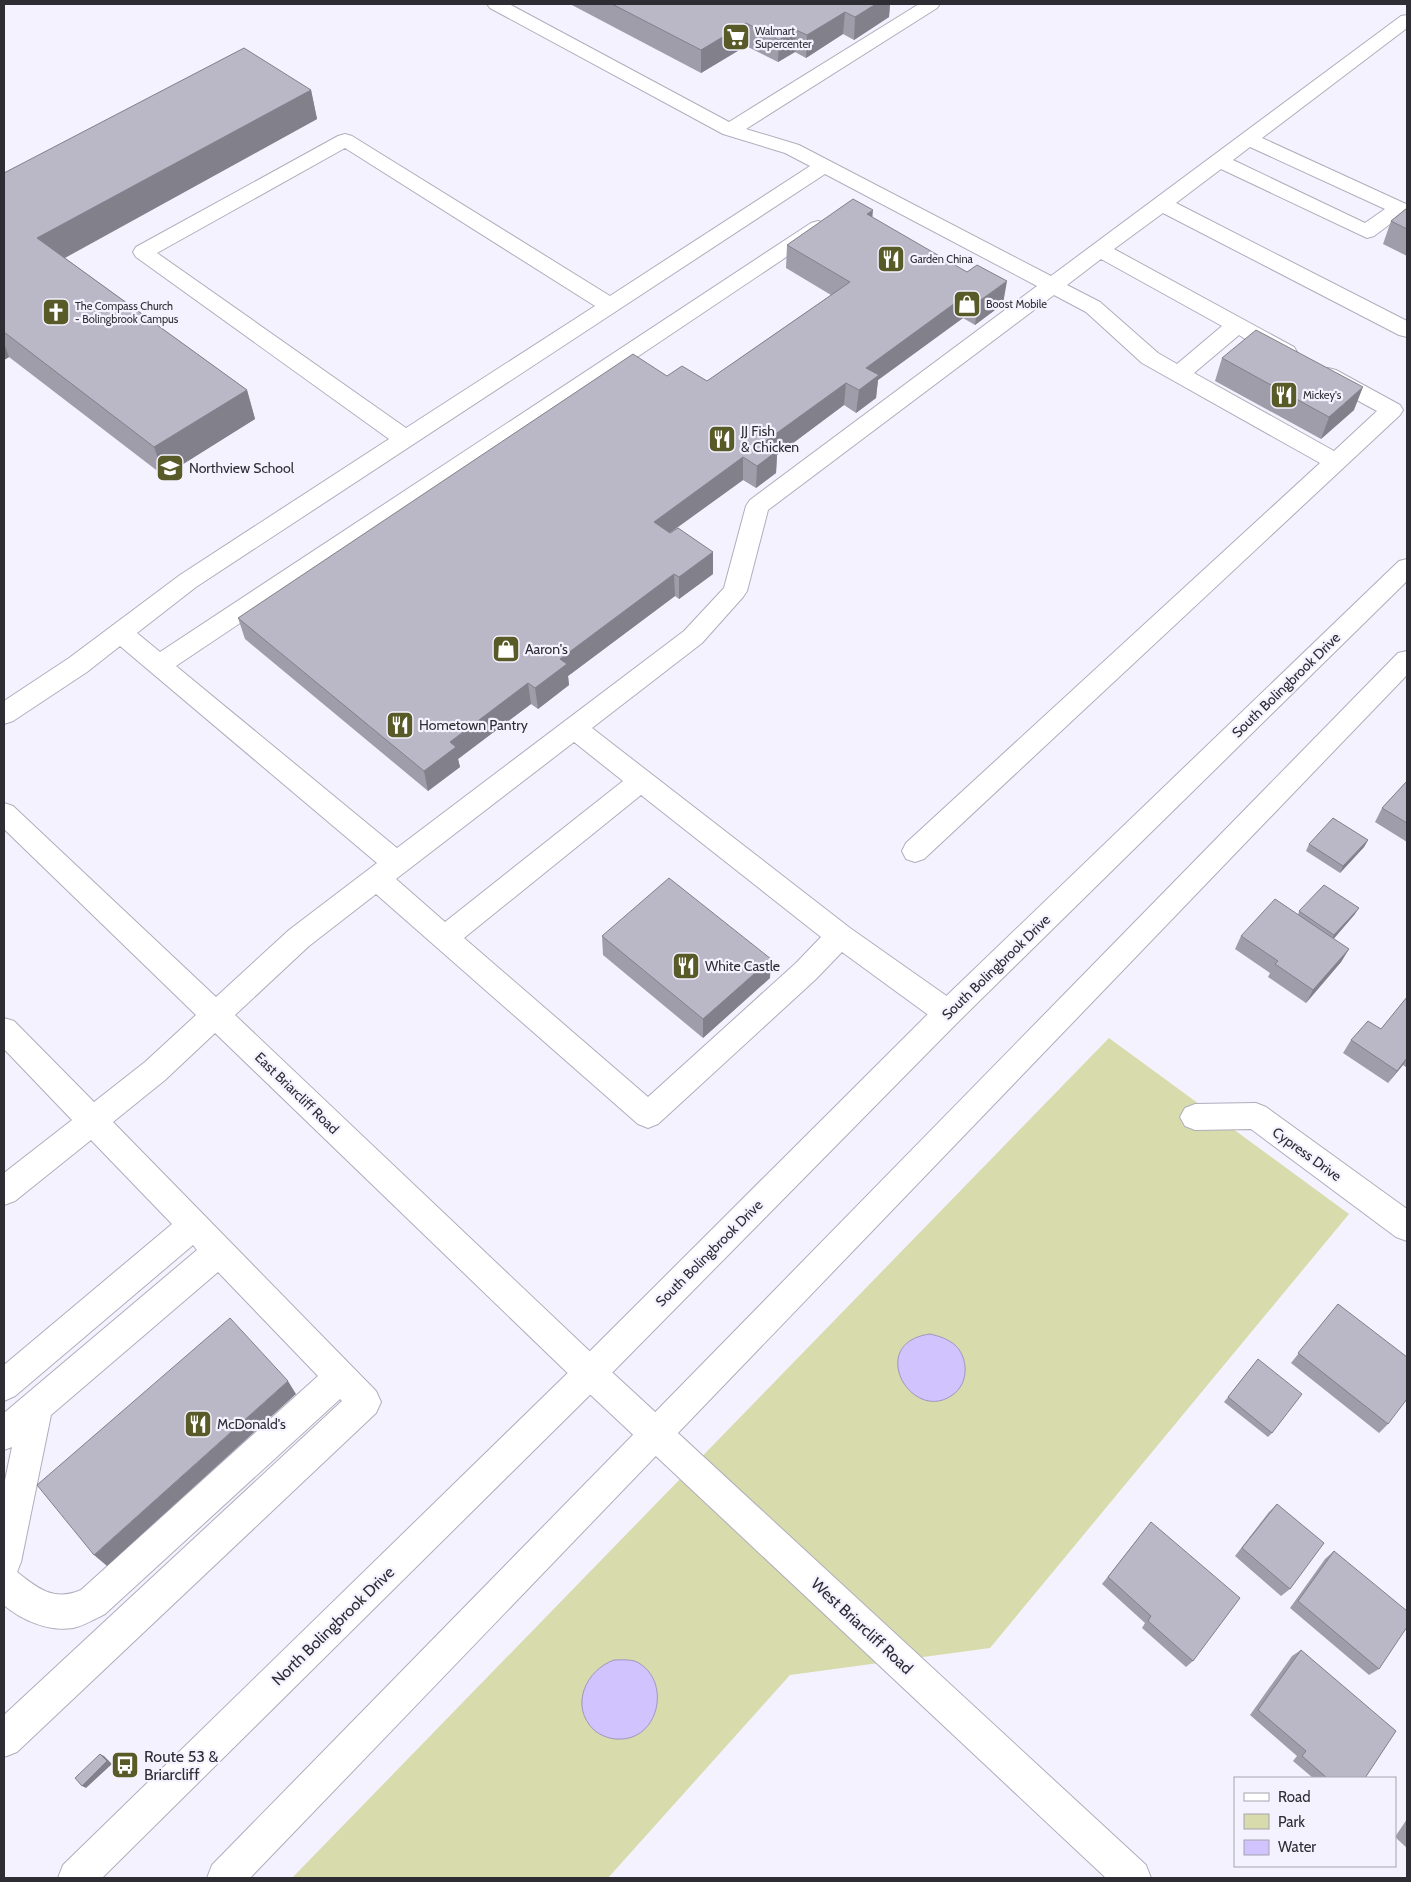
<svg xmlns="http://www.w3.org/2000/svg" width="1411" height="1882" font-family="Cabin,sans-serif">
	<style>
		.green { fill: #d8dbac }
		.water { fill: #d1c3fd; stroke: #a096c0 }
		.lines { fill: none; stroke-linecap: round; stroke-linejoin: round }
		.minor-casing { stroke: #b1adbc; stroke-width: 2 }
		.major-casing { stroke: #b1adbc; stroke-width: 2 }
		.minor { fill: #fff; fill-rule: evenodd }
		.major { fill: #fff; fill-rule: evenodd }
		.wall { fill: #a09daa }
		.shaded-wall { fill: #82808b }
		.building { fill: #bab7c6; stroke: #82808b }
		.labels { text-anchor: middle; dominant-baseline: central; stroke-width: 4.5; stroke-linejoin: round; paint-order: stroke }
		.far-poi-label { font-size: 11px; fill: #2e2d33; stroke: #f5f2ff; text-anchor: start }
		.poi-label { font-size: 14px; fill: #2e2d33; stroke: #f5f2ff; text-anchor: start }
		.street-label { font-size: 14px; fill: #2e2d33; stroke: #f5f2ff }
		.near-street-label { font-size: 16px; fill: #2e2d33; stroke: #f5f2ff }
		.near-poi-label { font-size: 16px; fill: #2e2d33; stroke: #f5f2ff; text-anchor: start }
	</style>
	<rect width="100%" height="100%" fill="#f5f2ff"/>
	<!-- green -->
	<path class="green" d="M 1109,1038 L 1349,1214 L 990,1648 L 790,1675 L 608,1878 L 292,1878 Z"/>
	<!-- water -->
	<path class="water" d="M 930,1334 C 939,1336 948,1339 955,1345 C 968,1357 969,1381 955,1393 C 913,1428 864,1343 930,1334 Z
		M 614,1660 C 622,1660 630,1659 637,1662 C 671,1680 660,1737 622,1739 C 612,1740 601,1736 594,1730 C 569,1706 586,1670 614,1660 Z"/>
	<g class="lines">
		<!-- minor casing -->
		<g class="minor-casing">
			<path id="minor" d="M 487,4 L 509,4 L 729,122 L 919,4 L 940,4 L 937,8 L 746,129 L 799,145 L 1051,276 L 1401,16 L 1407,15 L 1407,28 L 1262,138 L 1406,204 L 1406,212 L 1374,236 L 1367,238 L 1221,169 L 1176,203 L 1407,321 L 1407,337 L 1399,335 L 1163,213 L 1114,249 L 1294,347 L 1297,352 L 1294,357 C 1276,362 1254,344 1239,335 L 1194,373 L 1334,451 L 1377,411 L 1320,380 L 1317,375 L 1320,370 L 1328,368 L 1336,370 L 1400,405 L 1403,410 L 1400,415 L 924,859 L 915,862 L 906,859 L 902,851 L 906,843 L 1320,463 L 1142,363 L 1086,312 L 1054,295 L 768,510 L 747,591 L 743,597 L 702,643 L 592,728 L 850,928 L 958,1004 L 962,1013 L 958,1022 L 948,1025 L 938,1022 L 842,952 L 816,979 L 658,1124 L 648,1128 L 638,1124 L 376,894 L 309,946 L 235,1015 L 601,1362 L 1146,1865 L 1151,1878 L 1106,1878 L 579,1384 L 215,1033 L 165,1080 L 113,1122 L 376,1391 L 381,1402 L 376,1413 L 17,1752 L 4,1757 L 4,1715 L 342,1401 L 340,1399 L 105,1614 C 95,1619 83,1626 73,1628 C 49,1632 21,1620 4,1605 L 4,1485 L 12,1447 L 4,1450 L 4,1413 L 197,1250 L 193,1245 L 15,1396 L 4,1401 L 4,1365 L 172,1224 L 91,1140 L 15,1201 L 4,1205 L 4,1173 L 72,1120 L 4,1049 L 4,1018 L 14,1021 L 94,1102 L 145,1062 L 196,1015 L 4,829 L 4,803 L 13,806 L 216,997 L 289,930 L 377,863 L 120,646 L 87,672 L 13,721 L 4,724 L 4,701 L 69,658 L 180,575 L 389,439 L 136,257 L 133,252 L 136,247 L 338,136 L 345,134 L 352,136 L 610,296 L 810,166 L 785,153 L 723,134 L 490,8 ZM 1250,147 L 1385,209 L 1365,223 L 1233,160 ZM 345,148 L 595,306 L 406,428 L 157,253 ZM 825,174 L 1037,286 L 750,500 L 746,506 L 724,588 L 684,631 L 397,848 L 176,666 L 825,231 L 828,227 L 825,223 L 818,221 L 811,223 L 160,652 L 137,633 L 196,587 ZM 1101,259 L 1222,326 L 1177,364 L 1158,353 L 1100,302 L 1067,285 ZM 574,742 L 623,781 L 445,922 L 396,879 ZM 641,795 L 821,937 L 796,963 L 648,1097 L 464,938 ZM 218,1272 L 318,1376 L 81,1590 C 54,1602 37,1588 17,1572 L 21,1562 L 51,1415 Z
				M 1256,1103 L 1266,1107 L 1407,1209 L 1407,1241 L 1396,1237 L 1251,1129 L 1195,1130 L 1185,1126 L 1180,1117 L 1185,1108 L 1195,1104 Z"/>
		</g>
		<!-- major casing -->
		<g class="major-casing">
			<path id="major" d="M 1407,559 L 1407,581 L 958,1022 L 601,1384 L 102,1878 L 58,1878 L 63,1865 L 579,1362 L 938,1004 L 1399,561 Z
				M 1407,651 L 1407,675 L 250,1878 L 207,1878 L 212,1865 L 1398,653 Z"/>
		</g>
		<!-- minor -->
		<use href="#minor" class="minor"/>
		<!-- major -->
		<use href="#major" class="major"/>
	</g>
	<!-- wall -->
	<path class="wall" d="M 570,4 L 890,4 L 889,17 L 854,40 L 843,34 L 806,58 L 795,52 L 778,62 L 746,46 L 701,73 Z
		M 311,90 L 317,119 L 65,258 L 247,390 L 255,419 L 164,476 L 9,357 L 4,360 L 4,173 Z
		M 1407,208 L 1407,256 L 1383,244 L 1391,221 Z
		M 873,218 L 1003,304 L 975,325 L 963,318 L 878,380 L 876,398 L 856,413 L 844,405 L 777,455 L 776,473 L 756,488 L 743,480 L 670,533 L 713,552 L 713,574 L 679,599 L 675,596 L 568,676 L 569,685 L 538,709 L 531,704 L 458,759 L 460,767 L 428,791 L 245,639 L 238,618 L 667,376 L 707,381 L 831,295 L 786,268 L 787,245 Z
		M 1222,358 L 1354,410 L 1321,439 L 1215,381 Z
		M 1407,781 L 1407,842 L 1375,822 L 1382,808 Z
		M 1368,840 L 1364,847 L 1340,873 L 1306,851 L 1309,844 Z
		M 1299,911 L 1355,914 L 1333,939 L 1349,949 L 1341,962 L 1306,1003 L 1268,977 L 1270,973 L 1235,949 L 1241,936 L 1298,915 Z
		M 602,936 L 770,978 L 703,1038 L 603,955 Z
		M 1407,997 L 1407,1068 L 1403,1065 L 1388,1083 L 1343,1053 L 1351,1040 L 1381,1029 Z
		M 1338,1304 L 1388,1424 L 1379,1433 L 1291,1363 Z
		M 1258,1359 L 1272,1433 L 1268,1437 L 1224,1402 Z
		M 1277,1504 L 1290,1589 L 1281,1596 L 1235,1556 L 1269,1512 Z
		M 1151,1522 L 1193,1661 L 1186,1667 L 1142,1628 L 1145,1623 L 1102,1584 Z
		M 1334,1551 L 1379,1669 L 1369,1675 L 1290,1608 L 1325,1559 Z
		M 1301,1650 L 1365,1778 L 1313,1778 L 1293,1761 L 1297,1756 L 1250,1715 L 1292,1656 Z
		M 1407,1819 L 1407,1848 L 1395,1837 Z"/>
	<!-- shaded-wall -->
	<path class="shaded-wall" d="M 876,4 L 890,4 L 889,17 L 854,40 L 855,17 Z
		M 845,12 L 843,34 L 806,58 L 807,35 Z
		M 746,23 L 746,46 L 701,73 L 701,50 Z
		M 796,30 L 795,52 L 778,62 L 779,40 Z
		M 311,90 L 317,119 L 48,267 L 37,238 Z
		M 873,210 L 871,233 L 867,214 Z
		M 1007,281 L 1003,304 L 975,325 L 978,302 Z
		M 966,295 L 963,318 L 878,380 L 876,398 L 856,413 L 859,390 L 866,368 Z
		M 4,343 L 9,357 L 4,360 Z
		M 846,383 L 844,405 L 777,455 L 776,473 L 756,488 L 757,466 L 763,443 Z
		M 1363,387 L 1354,410 L 1321,439 L 1329,417 Z
		M 247,390 L 255,419 L 164,476 L 154,447 Z
		M 743,457 L 743,480 L 654,544 L 654,522 Z
		M 713,552 L 713,574 L 679,599 L 679,577 Z
		M 674,574 L 675,596 L 568,676 L 569,685 L 538,709 L 535,688 L 560,659 Z
		M 528,683 L 531,704 L 458,759 L 460,767 L 428,791 L 424,771 L 450,742 Z
		M 1368,840 L 1364,847 L 1340,873 L 1343,866 Z
		M 1359,908 L 1355,914 L 1331,942 L 1334,935 Z
		M 1349,949 L 1341,962 L 1306,1003 L 1313,990 Z
		M 771,959 L 770,978 L 703,1038 L 703,1019 Z
		M 1407,1058 L 1403,1065 L 1388,1083 L 1397,1071 Z
		M 288,1381 L 296,1394 L 107,1566 L 94,1555 Z
		M 100,1754 L 104,1756 L 112,1764 L 86,1788 L 82,1786 Z"/>
	<!-- building -->
	<path class="building" d="M 612,4 L 876,4 L 855,17 L 845,12 L 807,35 L 796,30 L 779,40 L 746,23 L 701,50 Z
		M 244,48 L 311,90 L 37,238 L 247,390 L 154,447 L 4,332 L 4,173 Z
		M 853,199 L 873,210 L 867,214 L 967,272 L 977,265 L 1007,281 L 978,302 L 966,295 L 866,368 L 879,375 L 859,390 L 846,383 L 763,443 L 777,451 L 757,466 L 743,457 L 654,522 L 670,533 L 678,528 L 713,552 L 679,577 L 674,574 L 560,659 L 567,664 L 535,688 L 528,683 L 450,742 L 456,747 L 424,771 L 238,618 L 633,354 L 667,376 L 682,366 L 707,381 L 850,282 L 787,245 Z
		M 1407,208 L 1407,229 L 1391,221 Z
		M 1256,330 L 1363,387 L 1329,417 L 1222,358 Z
		M 1407,781 L 1407,823 L 1382,808 Z
		M 1333,818 L 1368,840 L 1343,866 L 1309,844 Z
		M 669,878 L 771,959 L 703,1019 L 602,936 Z
		M 1324,885 L 1359,908 L 1334,935 L 1299,911 Z
		M 1275,899 L 1349,949 L 1313,990 L 1275,964 L 1278,961 L 1241,936 Z
		M 1407,997 L 1407,1058 L 1397,1071 L 1351,1040 L 1368,1021 L 1381,1029 Z
		M 1338,1304 L 1407,1357 L 1407,1399 L 1388,1424 L 1298,1353 Z
		M 230,1318 L 288,1381 L 94,1555 L 37,1485 Z
		M 1258,1359 L 1302,1394 L 1272,1433 L 1228,1397 Z
		M 1277,1504 L 1324,1543 L 1290,1589 L 1242,1548 Z
		M 1151,1522 L 1240,1598 L 1193,1661 L 1148,1621 L 1151,1616 L 1108,1577 Z
		M 1334,1551 L 1407,1611 L 1407,1627 L 1379,1669 L 1298,1601 Z
		M 1301,1650 L 1396,1731 L 1365,1778 L 1327,1778 L 1302,1756 L 1306,1751 L 1258,1710 Z
		M 100,1754 L 107,1761 L 82,1786 L 75,1778 Z"/>
	<!-- icons -->
	<defs>
		<g id="supermarket-square" transform="scale(1.4375)"><rect x="-9" y="-9" width="18" height="18" rx="4" fill="#585a27" stroke="#f5f2ff"/><path d="M-6-5.5h2.5l.6 2H6L4.5 2H-2.5L-4.4-4H-6ZM-1.5 3.2a1.3 1.3 0 1 0 .1 0ZM3 3.2a1.3 1.3 0 1 0 .1 0Z" fill="#fff"/></g>
		<g id="restaurant-square" transform="scale(1.4375)"><rect x="-9" y="-9" width="18" height="18" rx="4" fill="#585a27" stroke="#f5f2ff"/><path d="M-5-6h1v4h1v-4h1v4h1v-4h1v5L-1.5 .5V6h-2V.5L-5-1ZM5-6V6H3V1.5H1.5Q1.5-4 5-6Z" fill="#fff"/></g>
		<g id="shop-square" transform="scale(1.4375)"><rect x="-9" y="-9" width="18" height="18" rx="4" fill="#585a27" stroke="#f5f2ff"/><path d="M-5-2.5h2.3a2.7 3.5 0 0 1 5.4 0H5L5.5 6h-11ZM-1.5-2.5h3a1.5 2.3 0 0 0-3 0Z" fill="#fff"/></g>
		<g id="church-square" transform="scale(1.4375)"><rect x="-9" y="-9" width="18" height="18" rx="4" fill="#585a27" stroke="#f5f2ff"/><path d="M-1.2-6h2.4v3.5h3.3v2.4h-3.3V6h-2.4V-.1h-3.3v-2.4h3.3Z" fill="#fff"/></g>
		<g id="school-square" transform="scale(1.4375)"><rect x="-9" y="-9" width="18" height="18" rx="4" fill="#585a27" stroke="#f5f2ff"/><path d="M0-5L7-2L0 1L-7-2ZM-4 1L0 2.5L4 1V4Q0 6-4 4Z" fill="#fff"/></g>
		<g id="bus-square" transform="scale(1.4375)"><rect x="-9" y="-9" width="18" height="18" rx="4" fill="#585a27" stroke="#f5f2ff"/><path d="M-5-6H5V4H4V6H2V4H-2V6H-4V4H-5ZM-3.5-4V0h7V-4ZM-3.5 1.2v1.5H-2V1.2ZM2 1.2v1.5H3.5V1.2Z" fill="#fff"/></g>
	</defs>
	<g fill-rule="evenodd">
		<use href="#supermarket-square" x="736" y="37"/>
		<use href="#restaurant-square" x="891" y="259"/>
		<use href="#shop-square" x="967" y="304"/>
		<use href="#church-square" x="56" y="312"/>
		<use href="#restaurant-square" x="1284" y="395"/>
		<use href="#restaurant-square" x="722" y="439"/>
		<use href="#school-square" x="170" y="468"/>
		<use href="#shop-square" x="506" y="649"/>
		<use href="#restaurant-square" x="400" y="725"/>
		<use href="#restaurant-square" x="686" y="966"/>
		<use href="#restaurant-square" x="198" y="1424"/>
		<use href="#bus-square" x="125" y="1765"/>
	</g>
	<g class="labels">
		<!-- far-poi labels -->
		<g class="far-poi-label">
			<text x="755" y="31">Walmart<tspan x="755" dy="13">Supercenter</tspan></text>
			<text x="910" y="259">Garden China</text>
			<text x="986" y="304">Boost Mobile</text>
			<text x="75" y="306">The Compass Church<tspan x="75" dy="13">- Bolingbrook Campus</tspan></text>
			<text x="1303" y="395">Mickey's</text>
		</g>
		<!-- poi labels -->
		<g class="poi-label">
			<text x="741" y="431">JJ Fish<tspan x="741" dy="16">&amp; Chicken</tspan></text>
			<text x="189" y="468">Northview School</text>
			<text x="525" y="649">Aaron's</text>
			<text x="419" y="725">Hometown Pantry</text>
			<text x="705" y="966">White Castle</text>
			<text x="217" y="1424">McDonald's</text>
		</g>
		<!-- street labels -->
		<g class="street-label">
			<text transform="translate(1286 685) rotate(-44)">South Bolingbrook Drive</text>
			<text transform="translate(996 967) rotate(-44)">South Bolingbrook Drive</text>
			<text transform="translate(297 1093) rotate(44)">East Briarcliff Road</text>
			<text transform="translate(1307 1154) rotate(36)">Cypress Drive</text>
			<text transform="translate(709 1253) rotate(-45)">South Bolingbrook Drive</text>
		</g>
		<!-- near-street labels -->
		<g class="near-street-label">
			<text transform="translate(333 1626) rotate(-44)">North Bolingbrook Drive</text>
			<text transform="translate(862 1626) rotate(43)">West Briarcliff Road</text>
		</g>
		<!-- near-poi labels -->
		<g class="near-poi-label">
			<text x="144" y="1756">Route 53 &amp;<tspan x="144" dy="18">Briarcliff</tspan></text>
		</g>
	</g>
	<!-- border -->
	<rect width="1411" height="1882" fill="none" stroke="#2e2d33" stroke-width="10"/>
	<!-- legend -->
	<rect x="1234" y="1777" width="162" height="90" fill="#f5f2ff" stroke="#a5a3ad"/>
	<rect x="1244" y="1793" width="25" height="8" fill="#ffffff" stroke="#a5a3ad"/>
	<text x="1278" y="1802" font-size="15" fill="#2e2d33">Road</text>
	<rect x="1244" y="1814" width="25" height="15" fill="#d8dbac" stroke="#a5a3ad"/>
	<text x="1278" y="1827" font-size="15" fill="#2e2d33">Park</text>
	<rect x="1244" y="1840" width="25" height="15" fill="#d1c3fd" stroke="#a5a3ad"/>
	<text x="1278" y="1852" font-size="15" fill="#2e2d33">Water</text>
</svg>
